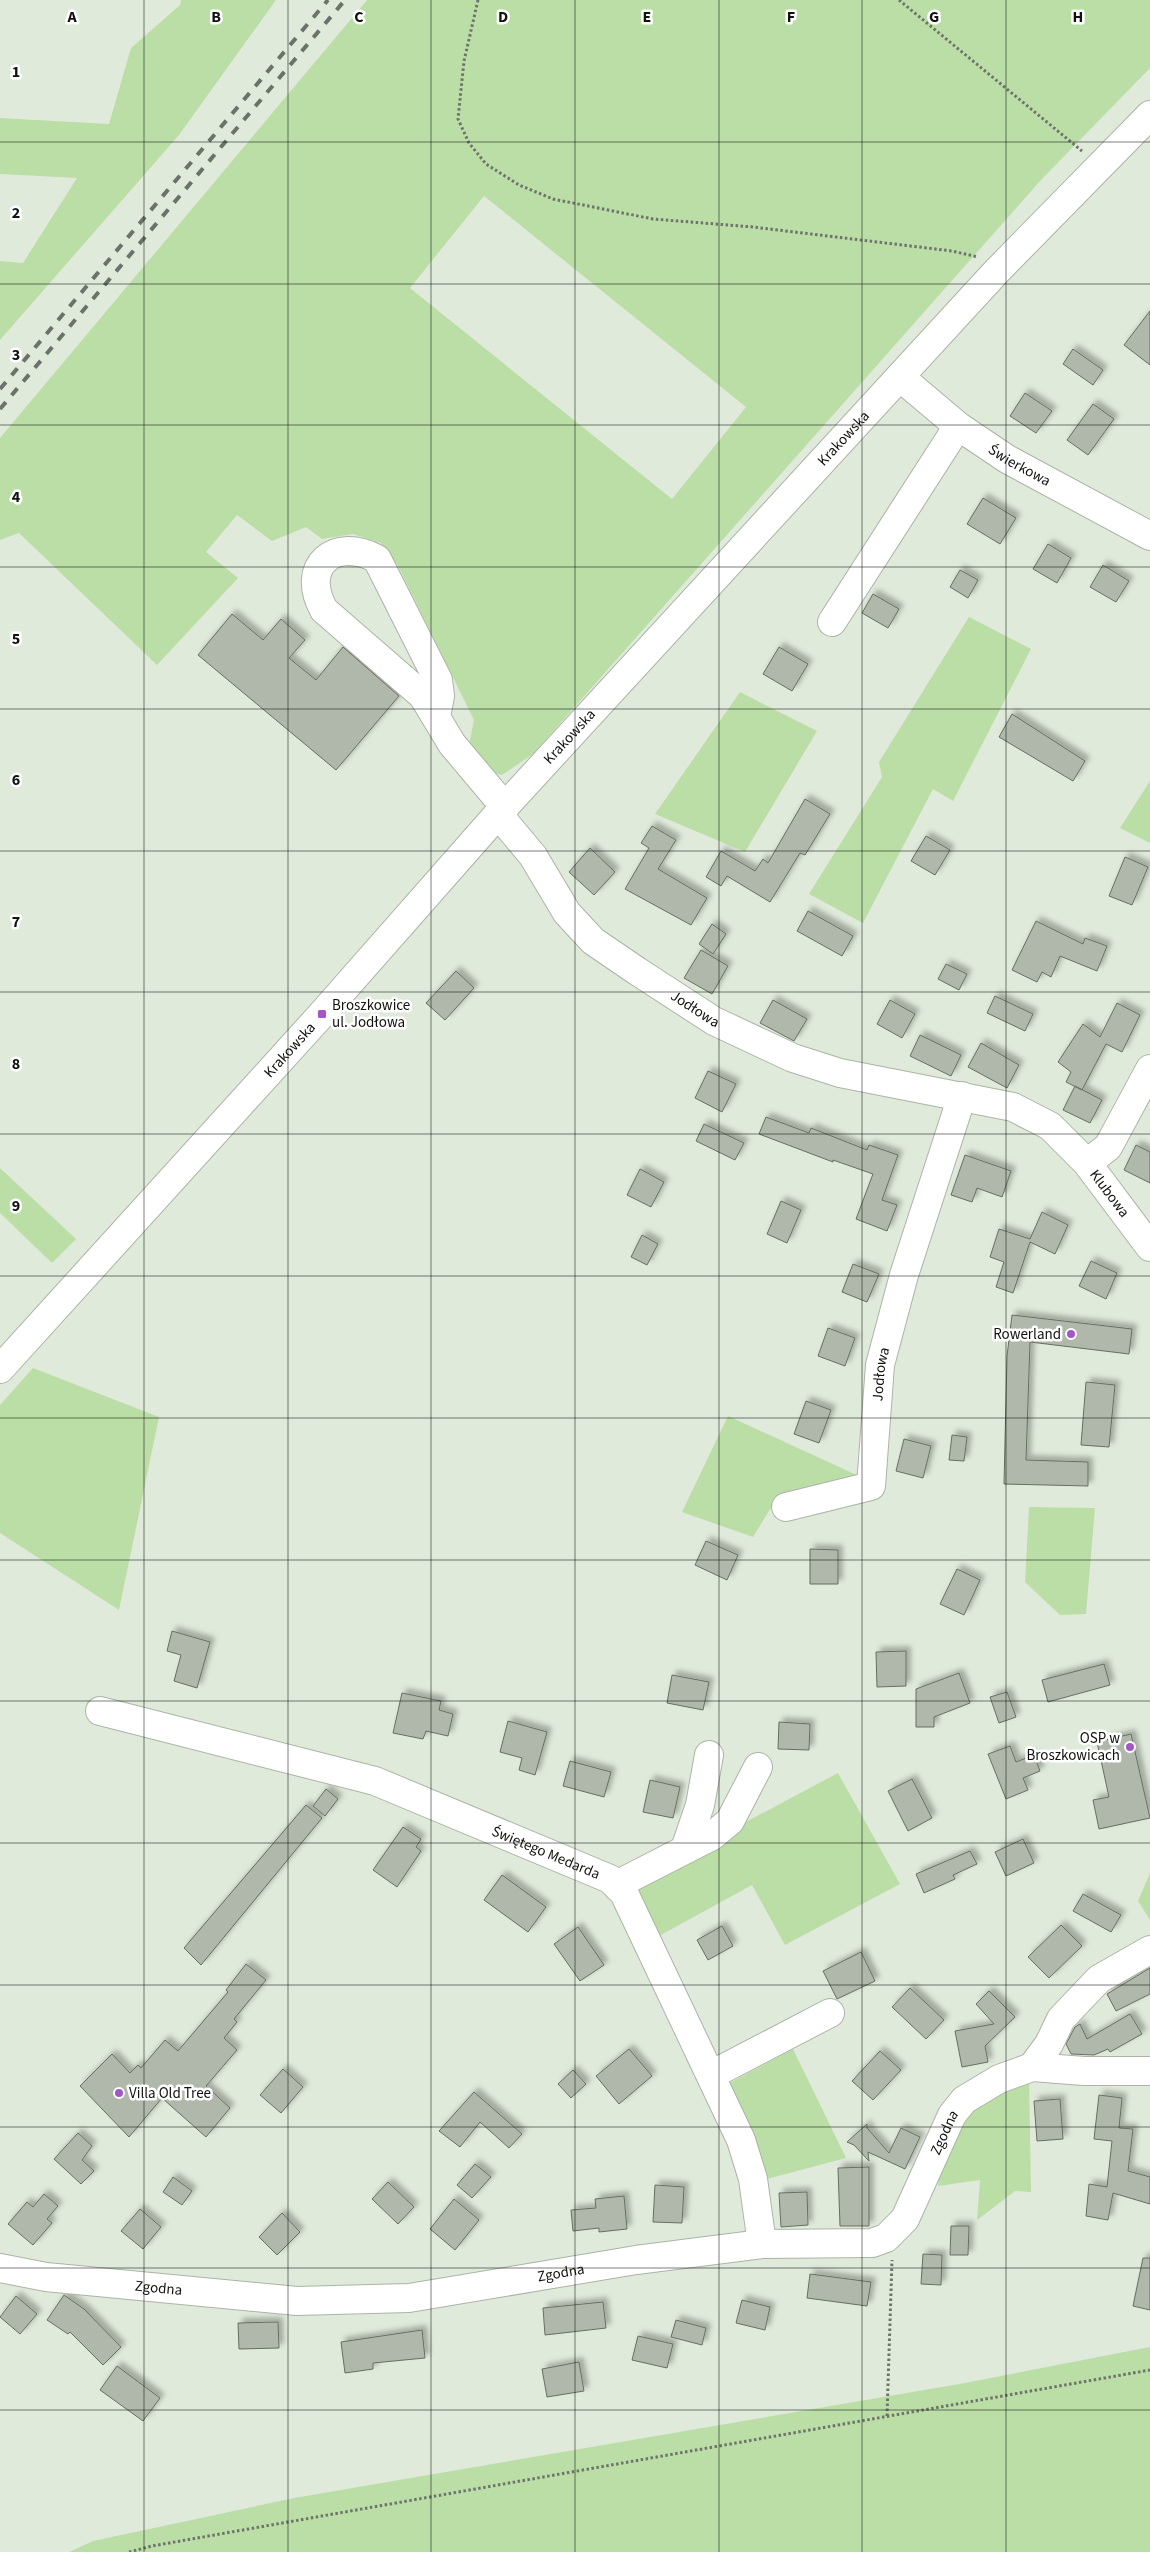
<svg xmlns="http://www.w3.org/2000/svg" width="1150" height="2552" font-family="'Source Sans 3',sans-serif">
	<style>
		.green { fill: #bbdea7; fill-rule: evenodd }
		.building { fill: #afb8aa; stroke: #666f61; filter: url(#shadow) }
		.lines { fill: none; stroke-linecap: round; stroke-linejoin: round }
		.minor-casing { stroke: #abb4a6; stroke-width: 30 }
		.path { stroke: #6e746b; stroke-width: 3; stroke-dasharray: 2.5 2.5; stroke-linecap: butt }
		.minor { stroke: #fff; stroke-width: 28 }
		.rail { stroke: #6c7269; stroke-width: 4; stroke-dasharray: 9 9; stroke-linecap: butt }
		.grid { fill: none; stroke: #10130e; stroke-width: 1; stroke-opacity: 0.55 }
		.poi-dot { fill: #a455c7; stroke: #fff; stroke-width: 2 }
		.labels { text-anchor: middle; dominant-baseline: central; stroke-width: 5; stroke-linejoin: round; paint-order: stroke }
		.street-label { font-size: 15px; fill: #10130e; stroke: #fff }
		.poi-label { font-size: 15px; fill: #10130e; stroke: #fff; text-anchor: start }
		.grid-label { font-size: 16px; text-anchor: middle; font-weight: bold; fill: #10130e; stroke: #fff; stroke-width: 5; stroke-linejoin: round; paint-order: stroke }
	</style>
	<defs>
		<filter id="shadow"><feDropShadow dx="4.5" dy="-4.5" stdDeviation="2.5" flood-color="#0004"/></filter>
	</defs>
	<rect width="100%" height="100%" fill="#e0eadb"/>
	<!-- green -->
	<path class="green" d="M 181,0 L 276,0 L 179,135 L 0,340 L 0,261 L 23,263 L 77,178 L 0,174 L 0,118 L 109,124 L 131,48 L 180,5 Z
		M 367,0 L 1150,0 L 1150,68 L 1041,180 L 533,754 L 502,775 L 478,769 L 468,750 L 474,720 L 398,566 L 381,543 L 353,534 L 322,539 L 306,527 L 272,541 L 237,515 L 206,552 L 238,578 L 157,665 L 19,533 L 0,540 L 0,438 ZM 484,196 L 746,407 L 672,499 L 410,288 Z
		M 969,617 L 1031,649 L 953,801 L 933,789 L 863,923 L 809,894 L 882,777 L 879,762 Z
		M 740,692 L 817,731 L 745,852 L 655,814 Z
		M 1150,781 L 1150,843 L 1120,828 Z
		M 0,1168 L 76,1239 L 52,1263 L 0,1213 Z
		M 33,1368 L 159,1417 L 119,1610 L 0,1533 L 0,1405 Z
		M 728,1416 L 861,1477 L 775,1501 L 753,1537 L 682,1512 Z
		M 1029,1507 L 1095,1508 L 1086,1614 L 1060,1615 L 1025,1582 Z
		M 838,1773 L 900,1884 L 785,1945 L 752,1885 L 659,1936 L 631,1883 Z
		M 1150,1873 L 1150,1920 L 1138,1901 Z
		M 793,2049 L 846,2158 L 767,2179 L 724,2086 Z
		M 1029,2076 L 1031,2192 L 1015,2191 L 977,2220 L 980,2180 L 938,2186 L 946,2142 L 960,2112 Z
		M 1150,2347 L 1150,2552 L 69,2552 L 93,2541 L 294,2498 L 965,2383 Z"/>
	<!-- building -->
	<path class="building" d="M 1150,311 L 1150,365 L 1124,345 Z
		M 1073,349 L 1103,370 L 1093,385 L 1063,364 Z
		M 1025,393 L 1052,411 L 1036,433 L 1010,416 Z
		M 1093,404 L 1114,419 L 1088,455 L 1067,440 Z
		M 983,498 L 1016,518 L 1000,544 L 967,524 Z
		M 1048,544 L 1071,558 L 1057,583 L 1033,569 Z
		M 1103,565 L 1129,581 L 1116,602 L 1090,587 Z
		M 960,570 L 978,580 L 968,598 L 950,587 Z
		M 873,594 L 899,609 L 888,628 L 862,613 Z
		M 232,614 L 263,640 L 281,619 L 305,640 L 289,658 L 316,680 L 343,647 L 399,696 L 336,770 L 198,655 Z
		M 779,647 L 808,664 L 792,691 L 763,674 Z
		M 1012,714 L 1085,761 L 1073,781 L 999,737 Z
		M 805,799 L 830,814 L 805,855 L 800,853 L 770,902 L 727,876 L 721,886 L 706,877 L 721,851 L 755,871 L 763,859 L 768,863 Z
		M 652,826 L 676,840 L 658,869 L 707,898 L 691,925 L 625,889 L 649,848 L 641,843 Z
		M 926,836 L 950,850 L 935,875 L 911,861 Z
		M 590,848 L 615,872 L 594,895 L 569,872 Z
		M 1125,857 L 1148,867 L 1132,905 L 1109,896 Z
		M 808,911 L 853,936 L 842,956 L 797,931 Z
		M 1036,921 L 1083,944 L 1085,938 L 1107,946 L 1097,971 L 1060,956 L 1051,977 L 1042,972 L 1037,982 L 1012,970 Z
		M 712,924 L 726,934 L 713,954 L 699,944 Z
		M 701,950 L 728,966 L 712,994 L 684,978 Z
		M 946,964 L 967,974 L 959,990 L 938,979 Z
		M 456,971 L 474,988 L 445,1020 L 426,1003 Z
		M 995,996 L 1033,1014 L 1025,1031 L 987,1013 Z
		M 773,1000 L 807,1019 L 794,1041 L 760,1023 Z
		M 890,1000 L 915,1014 L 902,1038 L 877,1024 Z
		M 1117,1003 L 1140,1015 L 1122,1052 L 1106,1044 L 1082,1090 L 1066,1082 L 1071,1072 L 1058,1062 L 1083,1024 L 1100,1037 Z
		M 920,1035 L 961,1055 L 951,1076 L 910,1056 Z
		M 981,1043 L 1019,1065 L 1007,1088 L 968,1067 Z
		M 708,1071 L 736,1084 L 722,1112 L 695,1098 Z
		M 1075,1086 L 1102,1100 L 1090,1123 L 1063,1110 Z
		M 766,1117 L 809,1133 L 811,1128 L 867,1150 L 869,1145 L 898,1155 L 882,1200 L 897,1205 L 887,1231 L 856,1219 L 873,1174 L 833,1160 L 833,1162 L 759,1134 Z
		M 704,1124 L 744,1143 L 735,1160 L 696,1141 Z
		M 1136,1145 L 1150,1152 L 1150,1183 L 1124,1170 Z
		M 965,1155 L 1011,1171 L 1002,1197 L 977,1188 L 972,1202 L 951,1195 Z
		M 640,1169 L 664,1182 L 651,1207 L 627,1195 Z
		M 781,1201 L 801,1210 L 787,1243 L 767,1234 Z
		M 1042,1212 L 1068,1225 L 1055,1254 L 1030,1242 L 1013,1293 L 996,1287 L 1004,1262 L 990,1257 L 999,1229 L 1030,1239 Z
		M 642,1235 L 658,1244 L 647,1265 L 631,1257 Z
		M 1091,1261 L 1117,1273 L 1106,1299 L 1079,1286 Z
		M 853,1264 L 879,1274 L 867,1302 L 842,1292 Z
		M 1012,1315 L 1132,1329 L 1129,1354 L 1030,1342 L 1026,1460 L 1088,1462 L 1088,1486 L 1004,1484 L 1007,1356 Z
		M 828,1328 L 855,1338 L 845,1366 L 818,1356 Z
		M 1086,1382 L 1115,1385 L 1109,1447 L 1081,1445 Z
		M 806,1401 L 831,1410 L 819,1443 L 794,1434 Z
		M 952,1435 L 967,1437 L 964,1461 L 949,1460 Z
		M 904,1439 L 931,1446 L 923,1478 L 896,1471 Z
		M 706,1541 L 738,1555 L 727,1580 L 695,1565 Z
		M 810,1549 L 838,1550 L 838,1584 L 810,1584 Z
		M 957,1569 L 980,1580 L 964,1615 L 940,1604 Z
		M 172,1631 L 210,1642 L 197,1688 L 174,1681 L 181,1655 L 167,1651 Z
		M 906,1651 L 906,1686 L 877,1687 L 876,1652 Z
		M 1104,1664 L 1110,1685 L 1048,1702 L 1042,1680 Z
		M 959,1673 L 970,1703 L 934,1717 L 934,1727 L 916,1727 L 916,1689 Z
		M 672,1675 L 709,1682 L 703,1710 L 667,1703 Z
		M 1007,1692 L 1016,1717 L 999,1723 L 990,1697 Z
		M 402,1693 L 441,1701 L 439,1710 L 453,1714 L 448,1736 L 426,1731 L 423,1739 L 393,1733 Z
		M 508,1721 L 547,1732 L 535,1775 L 519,1770 L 522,1758 L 500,1752 Z
		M 779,1722 L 810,1724 L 809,1750 L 778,1749 Z
		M 1131,1734 L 1150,1818 L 1099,1829 L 1093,1800 L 1109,1797 L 1097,1742 Z
		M 1010,1746 L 1016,1762 L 1034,1755 L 1040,1771 L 1023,1778 L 1028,1790 L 1006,1799 L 988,1754 Z
		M 570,1761 L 611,1772 L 604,1797 L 563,1786 Z
		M 912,1779 L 932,1818 L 908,1831 L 888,1791 Z
		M 650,1780 L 680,1787 L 673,1818 L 643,1812 Z
		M 326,1789 L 338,1799 L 325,1816 L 313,1806 Z
		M 306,1805 L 322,1818 L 201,1965 L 184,1948 Z
		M 403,1827 L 421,1839 L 416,1847 L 421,1851 L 397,1887 L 373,1870 Z
		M 1023,1839 L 1034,1863 L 1006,1876 L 995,1852 Z
		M 970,1851 L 977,1864 L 953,1875 L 955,1879 L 924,1893 L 916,1874 Z
		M 502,1875 L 546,1907 L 528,1932 L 484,1900 Z
		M 1083,1894 L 1121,1915 L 1111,1932 L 1073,1911 Z
		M 1061,1925 L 1082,1946 L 1049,1978 L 1028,1957 Z
		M 722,1926 L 733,1946 L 708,1960 L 697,1940 Z
		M 578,1927 L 604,1965 L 580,1981 L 554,1944 Z
		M 861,1952 L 875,1981 L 837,1999 L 823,1971 Z
		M 246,1964 L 266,1980 L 234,2019 L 237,2022 L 224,2038 L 237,2050 L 206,2086 L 230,2108 L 206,2137 L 162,2098 L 129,2137 L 80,2086 L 112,2054 L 130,2073 L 138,2065 L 141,2068 L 165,2040 L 178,2051 L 228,1992 L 226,1990 Z
		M 1150,1968 L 1150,1994 L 1116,2011 L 1107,1994 Z
		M 910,1988 L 944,2020 L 926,2039 L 892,2007 Z
		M 989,1991 L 1015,2017 L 985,2046 L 988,2062 L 962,2067 L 955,2031 L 994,2024 L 976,2004 Z
		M 1130,2014 L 1142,2034 L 1110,2052 L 1108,2049 L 1094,2055 L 1071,2054 L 1066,2044 L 1075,2027 L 1080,2024 L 1087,2039 Z
		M 629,2049 L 652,2076 L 619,2104 L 596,2076 Z
		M 880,2051 L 901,2070 L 873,2100 L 852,2081 Z
		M 283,2069 L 303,2087 L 281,2113 L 260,2095 Z
		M 573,2070 L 586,2084 L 571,2098 L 558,2084 Z
		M 474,2092 L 522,2134 L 509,2148 L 480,2122 L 460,2147 L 439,2131 Z
		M 1099,2095 L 1122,2098 L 1119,2128 L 1133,2129 L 1128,2171 L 1150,2177 L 1150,2204 L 1113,2193 L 1108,2220 L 1086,2216 L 1089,2184 L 1107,2187 L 1112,2141 L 1094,2139 Z
		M 1060,2099 L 1063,2139 L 1037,2141 L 1034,2101 Z
		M 867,2124 L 867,2128 L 889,2153 L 901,2128 L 920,2137 L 905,2169 L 868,2152 L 869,2161 L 854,2145 L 847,2142 Z
		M 78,2133 L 92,2146 L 82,2160 L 94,2171 L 81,2184 L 54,2159 Z
		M 475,2164 L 491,2177 L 472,2198 L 457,2185 Z
		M 869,2167 L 869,2226 L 840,2226 L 838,2168 Z
		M 173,2177 L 192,2191 L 182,2205 L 163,2192 Z
		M 388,2182 L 414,2207 L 398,2224 L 372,2199 Z
		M 655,2185 L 684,2187 L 682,2223 L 653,2222 Z
		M 807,2192 L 808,2225 L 781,2227 L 779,2193 Z
		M 44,2194 L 58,2206 L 47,2219 L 52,2223 L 33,2245 L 8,2224 L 27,2202 L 33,2207 Z
		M 624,2196 L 627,2229 L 599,2232 L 599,2228 L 573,2231 L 571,2210 L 596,2208 L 595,2199 Z
		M 454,2199 L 479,2220 L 455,2250 L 430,2229 Z
		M 140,2209 L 161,2227 L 143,2249 L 121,2231 Z
		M 282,2213 L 300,2232 L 277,2255 L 259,2237 Z
		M 951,2226 L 969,2226 L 968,2255 L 950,2255 Z
		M 923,2254 L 942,2255 L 941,2285 L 921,2284 Z
		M 1143,2258 L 1150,2258 L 1150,2310 L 1133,2306 Z
		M 810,2274 L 871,2282 L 867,2306 L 807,2298 Z
		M 64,2295 L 84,2309 L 121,2347 L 103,2365 L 70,2332 L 68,2334 L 47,2320 Z
		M 16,2296 L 37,2314 L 20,2334 L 0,2317 Z
		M 742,2300 L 770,2307 L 765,2330 L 736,2323 Z
		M 603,2302 L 606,2328 L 545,2335 L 543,2308 Z
		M 676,2320 L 706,2328 L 702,2345 L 671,2337 Z
		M 278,2322 L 279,2348 L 239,2349 L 238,2323 Z
		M 422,2330 L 425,2358 L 373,2363 L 373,2369 L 345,2373 L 341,2342 Z
		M 638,2336 L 673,2344 L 667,2368 L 632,2360 Z
		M 579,2362 L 584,2391 L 547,2397 L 542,2369 Z
		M 117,2366 L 160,2398 L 143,2421 L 100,2390 Z"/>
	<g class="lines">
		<!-- minor casing -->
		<g class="minor-casing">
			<g id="minor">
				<path id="s1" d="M 900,377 L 958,426 L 1007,459 L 1150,536"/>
				<path d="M 832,622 L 958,426"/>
				<path d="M 436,717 L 440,696 L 438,680 L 377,559 C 335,536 299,566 324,610 L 423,696 L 452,744 L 505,807"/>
				<path id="s2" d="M 498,814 L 533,856 L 567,913 L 593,941 L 637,971 L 714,1021 L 793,1058 L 840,1073 L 1013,1107 L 1050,1126 L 1087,1163 L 1150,1247"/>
				<path d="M 1087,1163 L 1108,1147 L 1150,1069"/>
				<path id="s3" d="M 0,1369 L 322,1014 L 498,814 L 996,272 L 1150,115"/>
				<path id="s4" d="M 786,1507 L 871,1486 L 880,1365 L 904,1275 L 962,1096"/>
				<path id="s5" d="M 100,1711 L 375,1781 L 610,1879 L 624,1893 L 741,2140 L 753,2179 L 762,2244"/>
				<path d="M 685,1849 L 700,1805 L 709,1755"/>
				<path d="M 618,1887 L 626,1880 L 712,1836 L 730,1821 L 758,1767"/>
				<path d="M 1032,2067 L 1049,2044 L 1061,2019 L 1099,1979 L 1150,1950"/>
				<path d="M 711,2075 L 830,2013"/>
				<path id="s6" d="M 0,2268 L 46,2277 L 297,2301 L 409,2298 L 636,2260 L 762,2244 L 872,2243 L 886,2238 L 905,2219 L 952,2115 L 964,2100 L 999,2079 L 1032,2067 L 1084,2071 L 1150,2071"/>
			</g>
		</g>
		<!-- path -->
		<path class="path" d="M 478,0 L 464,61 L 458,119 L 469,143 L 486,164 L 519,185 L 553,199 L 653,219 L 753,227 L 952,251 L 978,257
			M 899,0 L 1082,151
			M 887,2416 L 892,2260
			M 129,2552 L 152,2546 L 1150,2370"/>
		<!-- minor -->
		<use href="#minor" class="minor"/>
		<!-- rail -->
		<path class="rail" d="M 0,389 L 328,0
			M 0,409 L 345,0"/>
	</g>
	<!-- grid -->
	<path class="grid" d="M 144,0 L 144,2552M 288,0 L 288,2552M 431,0 L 431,2552M 575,0 L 575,2552M 719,0 L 719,2552M 862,0 L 862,2552M 1006,0 L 1006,2552M 0,142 L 1150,142M 0,284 L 1150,284M 0,425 L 1150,425M 0,567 L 1150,567M 0,709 L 1150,709M 0,851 L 1150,851M 0,992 L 1150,992M 0,1134 L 1150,1134M 0,1276 L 1150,1276M 0,1418 L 1150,1418M 0,1560 L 1150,1560M 0,1701 L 1150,1701M 0,1843 L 1150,1843M 0,1985 L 1150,1985M 0,2127 L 1150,2127M 0,2268 L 1150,2268M 0,2410 L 1150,2410"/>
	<!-- markers -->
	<g class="poi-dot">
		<rect x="317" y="1009" width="10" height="10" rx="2.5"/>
		<circle cx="1071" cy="1334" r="5"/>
		<circle cx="1130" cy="1747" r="5"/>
		<circle cx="119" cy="2093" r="5"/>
	</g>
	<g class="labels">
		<!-- street labels -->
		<g class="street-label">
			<text stroke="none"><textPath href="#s3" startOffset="1256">Krakowska</textPath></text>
			<text stroke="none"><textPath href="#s1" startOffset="149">Świerkowa</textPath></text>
			<text stroke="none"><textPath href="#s3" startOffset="851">Krakowska</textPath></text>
			<text stroke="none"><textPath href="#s2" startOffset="282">Jodłowa</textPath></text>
			<text stroke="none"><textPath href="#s3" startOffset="431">Krakowska</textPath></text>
			<text stroke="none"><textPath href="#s2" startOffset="749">Klubowa</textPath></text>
			<text stroke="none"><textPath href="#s4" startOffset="200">Jodłowa</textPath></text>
			<text stroke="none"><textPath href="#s5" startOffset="469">Świętego Medarda</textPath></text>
			<text stroke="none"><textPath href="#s6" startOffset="1015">Zgodna</textPath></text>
			<text stroke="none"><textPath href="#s6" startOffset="565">Zgodna</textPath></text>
			<text stroke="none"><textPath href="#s6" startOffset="160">Zgodna</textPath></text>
		</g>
		<!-- poi labels -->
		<g class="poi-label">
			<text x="332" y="1005">Broszkowice<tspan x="332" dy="17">ul. Jodłowa</tspan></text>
			<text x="1061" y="1334" text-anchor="end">Rowerland</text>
			<text x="1120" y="1738" text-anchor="end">OSP w<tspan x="1120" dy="17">Broszkowicach</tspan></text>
			<text x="129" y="2093">Villa Old Tree</text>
		</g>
	</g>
	<g class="grid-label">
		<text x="72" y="22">A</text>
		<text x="216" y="22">B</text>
		<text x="359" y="22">C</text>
		<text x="503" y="22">D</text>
		<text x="647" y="22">E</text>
		<text x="791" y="22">F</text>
		<text x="934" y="22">G</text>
		<text x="1078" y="22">H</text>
		<text x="16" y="77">1</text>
		<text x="16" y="218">2</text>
		<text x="16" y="360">3</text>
		<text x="16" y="502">4</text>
		<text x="16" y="644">5</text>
		<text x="16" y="785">6</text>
		<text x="16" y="927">7</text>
		<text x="16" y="1069">8</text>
		<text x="16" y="1211">9</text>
	</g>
</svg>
